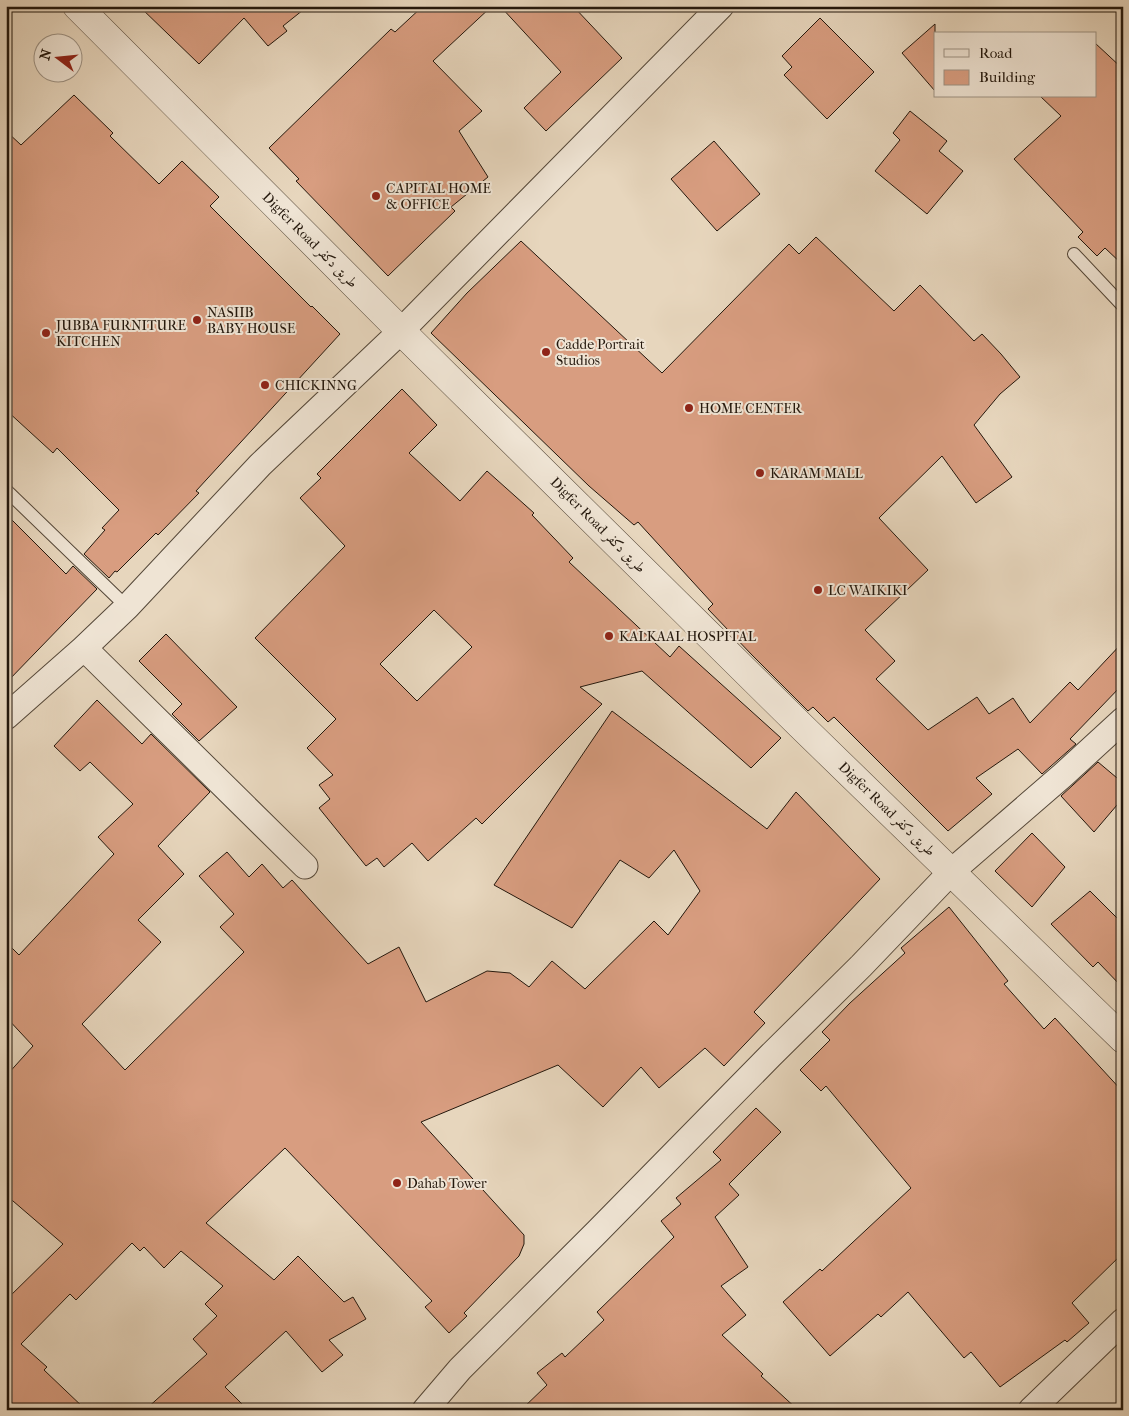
<svg xmlns="http://www.w3.org/2000/svg" width="1129" height="1416" font-family="'IM FELL French Canon',Amiri,serif">
	<style>
		.building { fill: #d89d80; stroke: #23170c; fill-rule: evenodd }
		.lines { fill: none; stroke-linecap: round; stroke-linejoin: round }
		.service-casing { stroke: #544738; stroke-width: 14 }
		.minor-casing { stroke: #544738; stroke-width: 27 }
		.tertiary-casing { stroke: #544738; stroke-width: 29 }
		.service { stroke: #efe4d4; stroke-width: 12 }
		.minor { stroke: #efe4d4; stroke-width: 25 }
		.tertiary { stroke: #efe4d4; stroke-width: 28 }
		.poi-dot { fill: #8f2418; stroke: #efe4d4; stroke-width: 2 }
		.labels { text-anchor: middle; dominant-baseline: central; stroke-width: 4; stroke-linejoin: round; paint-order: stroke }
		.poi-label { font-size: 14px; fill: #23170c; stroke: #efe4d4; text-anchor: start }
		.street-label { font-size: 14px; fill: #23170c; stroke: #efe4d4 }
	</style>
	<rect width="100%" height="100%" fill="#e7d6bd"/>
	<filter id="stains"><feTurbulence type="fractalNoise" baseFrequency=".004" numOctaves="4"/><feColorMatrix values="0 0 0 0 .2 0 0 0 0 .09 0 0 0 0 .02 0 0 0 .5 -.17"/></filter>
	<radialGradient id="worn" r=".72"><stop offset=".6" stop-color="#630" stop-opacity="0"/><stop offset="1" stop-color="#630" stop-opacity=".3"/></radialGradient>
	<!-- building -->
	<path class="building" d="M 139,6 L 308,6 L 283,26 L 287,31 L 268,46 L 244,18 L 199,64 Z
		M 423,6 L 492,6 L 433,61 L 482,111 L 459,131 L 488,177 L 451,207 L 455,211 L 388,276 L 296,181 L 299,179 L 269,148 L 391,29 L 395,32 Z
		M 500,6 L 573,6 L 622,58 L 546,131 L 524,108 L 561,72 Z
		M 820,18 L 874,72 L 827,119 L 784,75 L 792,67 L 782,56 Z
		M 935,24 L 935,91 L 902,53 Z
		M 1095,43 L 1123,69 L 1123,265 L 1105,248 L 1097,256 L 1078,237 L 1083,232 L 1014,159 L 1061,116 L 1040,96 L 1095,96 Z
		M 74,95 L 113,133 L 110,136 L 159,184 L 182,161 L 219,197 L 210,206 L 311,307 L 312,306 L 340,334 L 196,491 L 199,493 L 158,535 L 156,533 L 117,572 L 115,571 L 109,578 L 84,554 L 105,530 L 102,528 L 119,510 L 57,448 L 53,453 L 6,410 L 6,131 L 21,145 Z
		M 910,111 L 947,141 L 939,151 L 963,171 L 927,214 L 875,171 L 900,140 L 893,133 Z
		M 714,141 L 760,194 L 717,231 L 671,179 Z
		M 816,237 L 894,311 L 920,285 L 974,341 L 982,334 L 1001,354 L 1020,377 L 1000,394 L 974,425 L 1012,477 L 976,503 L 942,456 L 879,518 L 928,570 L 865,630 L 895,661 L 876,679 L 928,730 L 977,697 L 989,714 L 1013,698 L 1030,723 L 1070,682 L 1078,690 L 1123,642 L 1123,684 L 1070,739 L 1076,744 L 1042,774 L 1018,749 L 976,778 L 992,794 L 948,831 L 834,717 L 828,722 L 813,707 L 808,711 L 752,655 L 708,609 L 713,604 L 638,522 L 634,525 L 589,486 L 431,333 L 467,293 L 521,241 L 662,373 L 789,244 L 799,254 Z
		M 402,389 L 437,425 L 409,453 L 460,501 L 487,471 L 534,513 L 532,515 L 573,558 L 569,562 L 670,657 L 679,646 L 781,738 L 751,768 L 642,671 L 580,687 L 602,704 L 482,824 L 476,818 L 428,861 L 412,843 L 384,867 L 377,858 L 366,866 L 319,808 L 330,799 L 319,785 L 333,775 L 307,748 L 336,719 L 255,638 L 345,546 L 300,498 L 321,478 L 317,474 ZM 434,610 L 472,647 L 417,701 L 380,664 Z
		M 6,514 L 66,574 L 73,566 L 97,589 L 6,683 Z
		M 166,634 L 237,707 L 199,741 L 172,714 L 182,704 L 139,661 Z
		M 97,700 L 142,744 L 151,734 L 210,792 L 158,846 L 184,874 L 138,920 L 161,942 L 82,1024 L 125,1070 L 244,952 L 220,927 L 234,914 L 199,876 L 227,852 L 249,877 L 262,864 L 283,888 L 292,880 L 368,964 L 399,947 L 426,1002 L 487,971 L 510,973 L 529,987 L 552,961 L 585,989 L 654,921 L 668,935 L 700,891 L 674,850 L 649,878 L 620,860 L 572,928 L 494,885 L 612,711 L 767,829 L 796,792 L 880,879 L 754,1012 L 765,1023 L 724,1066 L 705,1048 L 659,1088 L 641,1067 L 603,1107 L 558,1065 L 421,1122 L 524,1235 L 524,1244 L 519,1256 L 464,1313 L 467,1316 L 449,1333 L 425,1307 L 432,1301 L 285,1148 L 206,1223 L 274,1280 L 298,1256 L 344,1302 L 353,1297 L 366,1319 L 329,1340 L 343,1355 L 322,1372 L 286,1331 L 225,1387 L 248,1410 L 145,1410 L 207,1354 L 193,1339 L 217,1316 L 205,1304 L 223,1286 L 181,1251 L 164,1268 L 144,1247 L 140,1251 L 132,1243 L 76,1300 L 70,1294 L 21,1344 L 47,1367 L 44,1370 L 86,1410 L 6,1410 L 6,1300 L 63,1244 L 6,1195 L 6,1076 L 33,1046 L 6,1017 L 6,942 L 19,955 L 114,854 L 98,837 L 133,804 L 90,762 L 80,771 L 54,746 Z
		M 1098,762 L 1123,783 L 1123,798 L 1094,832 L 1061,796 Z
		M 1032,833 L 1065,867 L 1032,907 L 995,871 Z
		M 1090,891 L 1123,924 L 1123,988 L 1098,962 L 1093,967 L 1051,924 Z
		M 949,907 L 1008,981 L 1004,984 L 1044,1029 L 1055,1018 L 1123,1092 L 1123,1253 L 1072,1303 L 1089,1323 L 1067,1342 L 1065,1340 L 1000,1387 L 971,1352 L 964,1358 L 908,1292 L 881,1317 L 878,1314 L 830,1356 L 783,1302 L 820,1269 L 822,1271 L 911,1188 L 826,1086 L 821,1091 L 800,1070 L 830,1040 L 822,1032 L 850,1003 L 905,953 L 901,948 Z
		M 756,1108 L 781,1132 L 729,1184 L 739,1195 L 715,1217 L 748,1267 L 721,1286 L 746,1315 L 722,1335 L 763,1374 L 761,1376 L 798,1410 L 521,1410 L 547,1385 L 537,1373 L 562,1353 L 565,1357 L 604,1320 L 597,1312 L 674,1237 L 661,1221 L 681,1204 L 676,1198 L 721,1160 L 713,1152 Z"/>
	<g class="lines">
		<!-- service casing -->
		<g class="service-casing">
			<path id="service" d="M 1074,254 L 1123,306
				M 6,490 L 127,607"/>
		</g>
		<!-- minor casing -->
		<g class="minor-casing">
			<path id="minor" d="M 84,648 L 305,866
				M 6,717 L 84,648 L 127,607 L 260,465 L 401,331 L 721,6
				M 425,1410 L 460,1369 L 597,1232 L 770,1056 L 861,966 L 952,871 L 1063,775 L 1123,720
				M 1031,1410 L 1123,1321"/>
		</g>
		<!-- tertiary casing -->
		<g class="tertiary-casing">
			<path id="tertiary" d="M 77,6 L 401,331 L 800,725 L 1123,1039"/>
		</g>
		<!-- service -->
		<use href="#service" class="service"/>
		<!-- minor -->
		<use href="#minor" class="minor"/>
		<!-- tertiary -->
		<use href="#tertiary" class="tertiary"/>
	</g>
	<!-- markers -->
	<g class="poi-dot">
		<circle cx="376" cy="196" r="5"/>
		<circle cx="197" cy="320" r="5"/>
		<circle cx="46" cy="333" r="5"/>
		<circle cx="546" cy="352" r="5"/>
		<circle cx="265" cy="385" r="5"/>
		<circle cx="689" cy="408" r="5"/>
		<circle cx="760" cy="473" r="5"/>
		<circle cx="818" cy="590" r="5"/>
		<circle cx="609" cy="636" r="5"/>
		<circle cx="397" cy="1183" r="5"/>
	</g>
	<g class="labels">
		<!-- poi labels -->
		<g class="poi-label">
			<text x="386" y="188">CAPITAL HOME<tspan x="386" dy="16">&amp; OFFICE</tspan></text>
			<text x="207" y="312">NASIIB<tspan x="207" dy="16">BABY HOUSE</tspan></text>
			<text x="56" y="325">JUBBA FURNITURE<tspan x="56" dy="16">KITCHEN</tspan></text>
			<text x="556" y="344">Cadde Portrait<tspan x="556" dy="16">Studios</tspan></text>
			<text x="275" y="385">CHICKINNG</text>
			<text x="699" y="408">HOME CENTER</text>
			<text x="770" y="473">KARAM MALL</text>
			<text x="828" y="590">LC WAIKIKI</text>
			<text x="619" y="636">KALKAAL HOSPITAL</text>
			<text x="407" y="1183">Dahab Tower</text>
		</g>
		<!-- street labels -->
		<g class="street-label">
			<text transform="translate(310 240) rotate(45)">Digfer Road طريق دكفر</text>
			<text transform="translate(598 525) rotate(45)">Digfer Road طريق دكفر</text>
			<text transform="translate(887 809) rotate(44)">Digfer Road طريق دكفر</text>
		</g>
	</g>
	<!-- margin -->
	<rect width="1129" height="1416" fill="none" stroke="#e7d6bd" stroke-width="25"/>
	<rect x="8" y="8" width="1114" height="1401" fill="none" stroke="#23170c" stroke-width="2.5"/>
	<rect x="12" y="12" width="1104" height="1391" fill="none" stroke="#23170c"/>
	<!-- legend -->
	<rect x="934" y="32" width="162" height="65" fill="#efe4d4" stroke="#9d9284"/>
	<rect x="944" y="49" width="25" height="8" fill="#efe4d4" stroke="#9d9284"/>
	<text x="979" y="58" font-size="15" fill="#23170c">Road</text>
	<rect x="944" y="70" width="25" height="15" fill="#d89d80" stroke="#9d9284"/>
	<text x="979" y="82" font-size="15" fill="#23170c">Building</text>
	<!-- north arrow -->
	<g transform="translate(58 58) rotate(286)"><circle r="24" fill="#efe4d4" stroke="#9d9284"/>
	<path d="M0-4L9 19L0 12L-9 19Z" fill="#8f2418"/>
	<text y="-8" font-size="14" font-weight="bold" text-anchor="middle" fill="#23170c">N</text>
	</g>
	<rect width="100%" height="100%" filter="url(#stains)"/>
	<rect width="100%" height="100%" fill="url(#worn)"/>
</svg>
